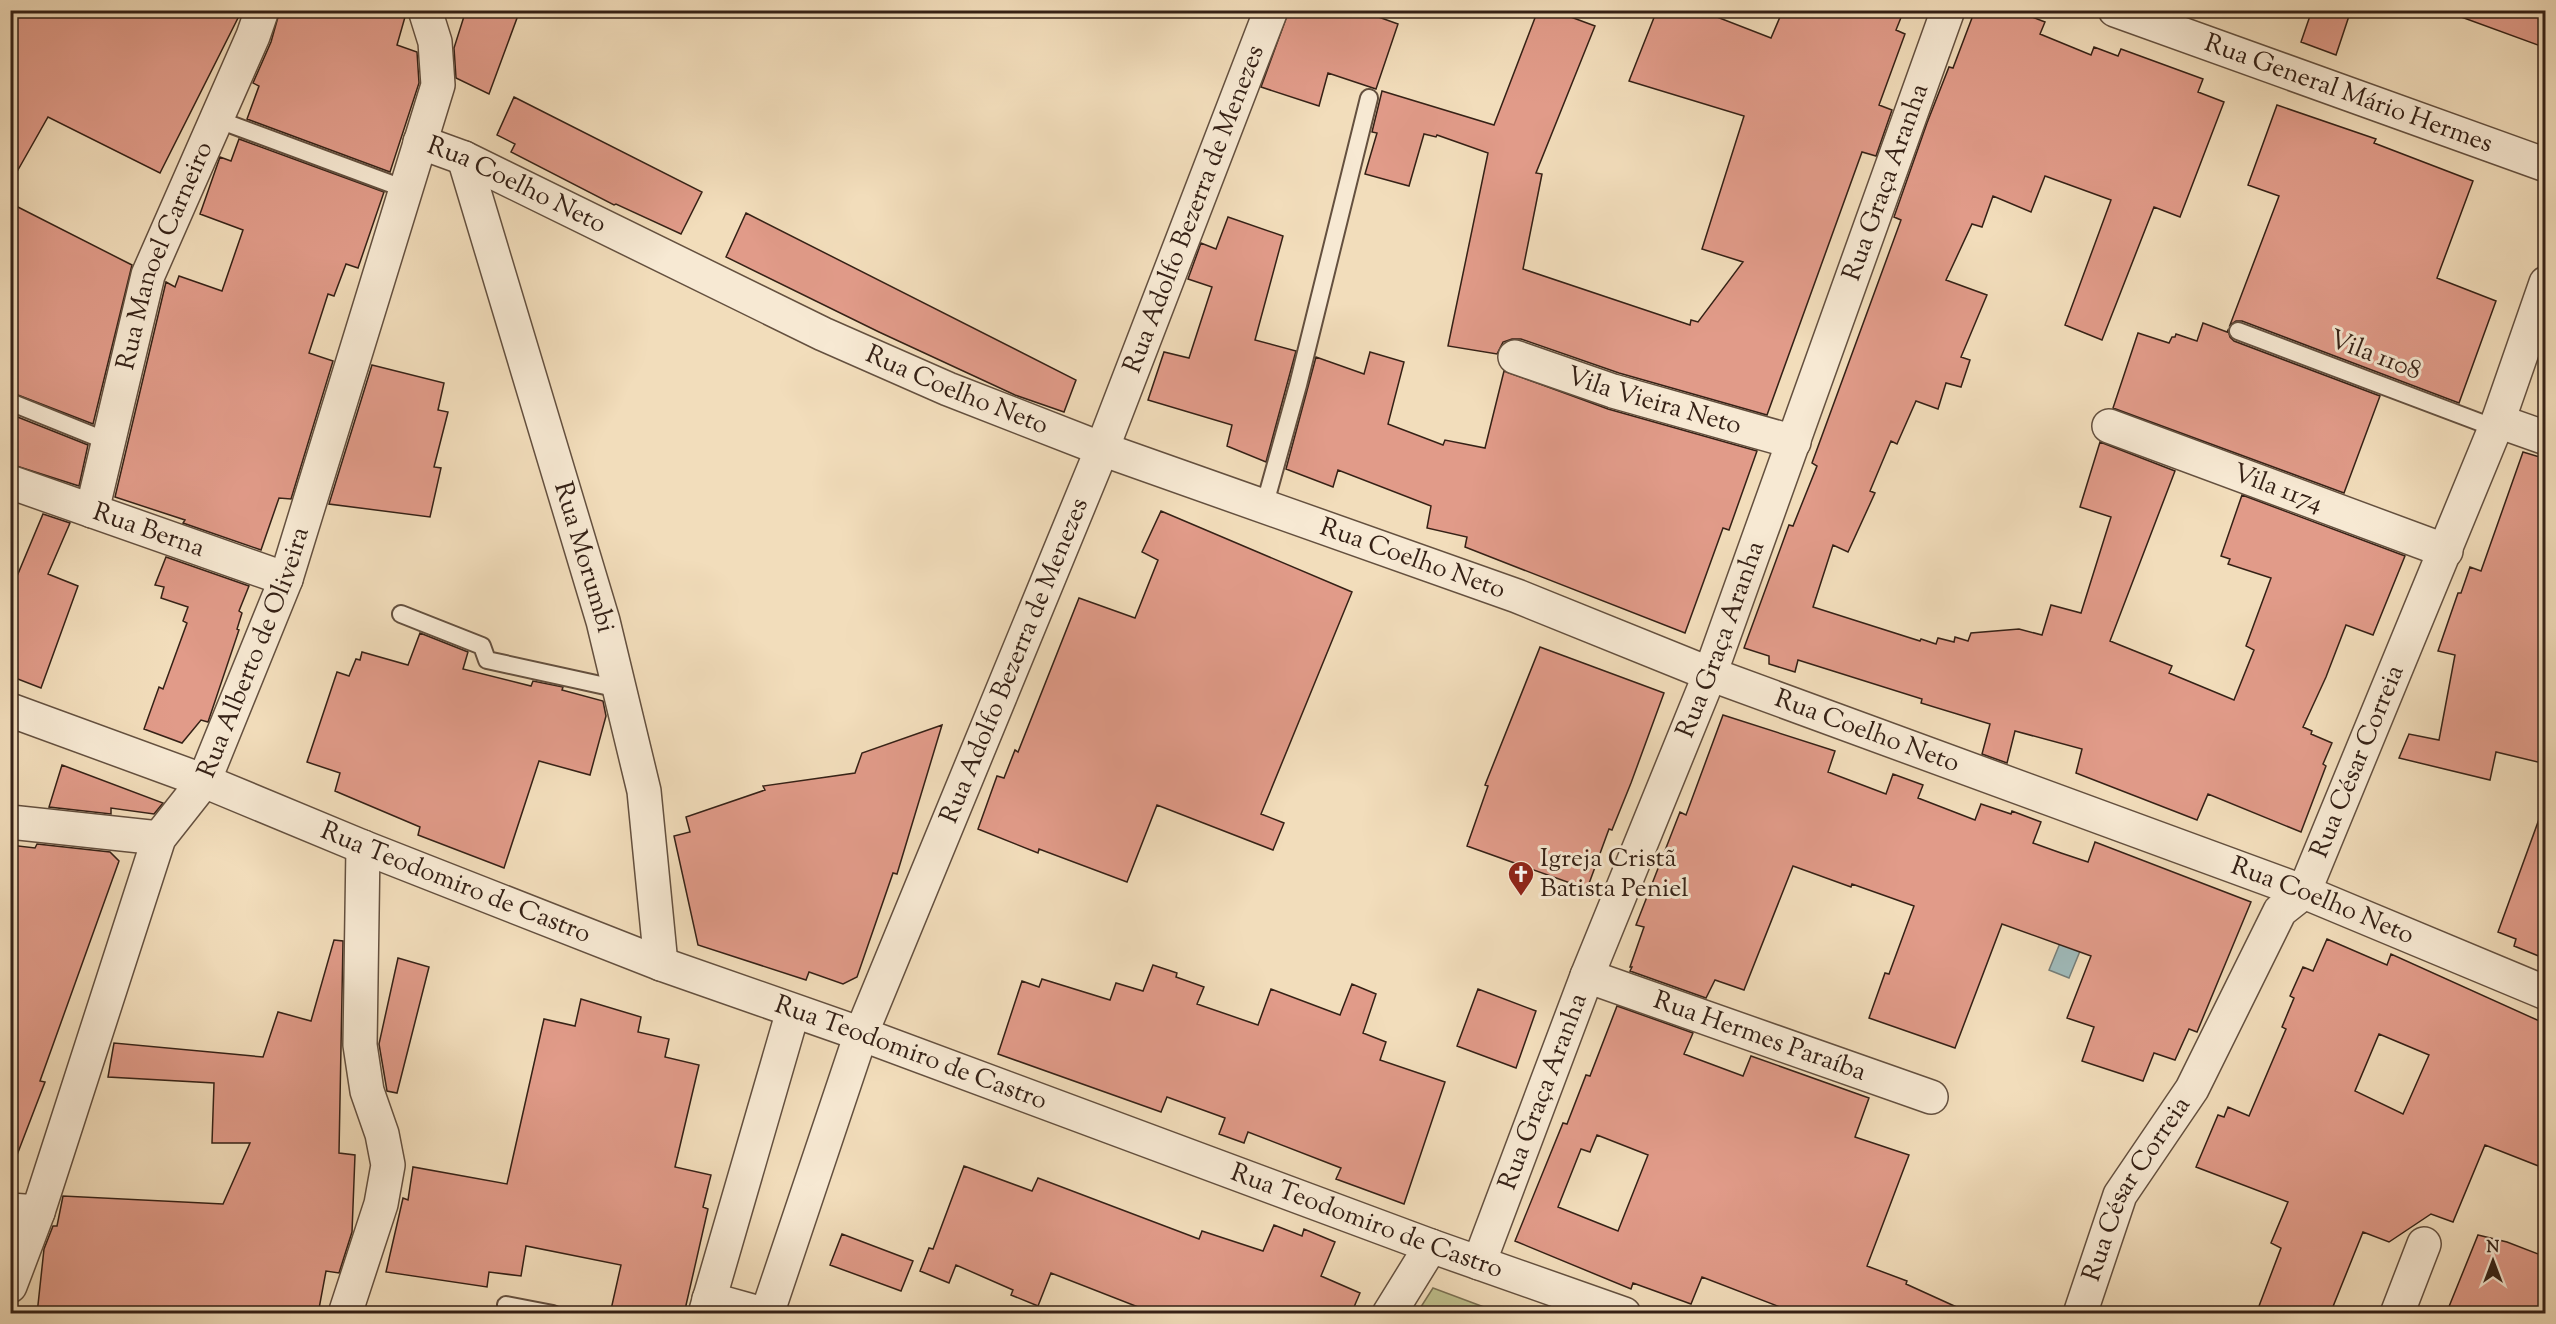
<svg xmlns="http://www.w3.org/2000/svg" width="2556" height="1324" font-family="'Sorts Mill Goudy',serif">
	<style>
		.green { fill: #bfc08d; stroke: #7a7052; stroke-width: 1.5 }
		.water { fill: #9fbaba; stroke: #757d78; stroke-width: 1.5 }
		.building { fill: #e19b89; stroke: #352116; stroke-width: 1.5; fill-rule: evenodd }
		.lines { fill: none; stroke-linecap: round; stroke-linejoin: round }
		.service-casing { stroke: #64503f; stroke-width: 20 }
		.minor-casing { stroke: #64503f; stroke-width: 36 }
		.tertiary-casing { stroke: #64503f; stroke-width: 36 }
		.service { stroke: #f7e9d3; stroke-width: 16 }
		.minor { stroke: #f7e9d3; stroke-width: 33 }
		.tertiary { stroke: #f7e9d3; stroke-width: 33 }
		.labels { text-anchor: middle; dominant-baseline: central; stroke-width: 6; stroke-linejoin: round; paint-order: stroke }
		.street-label { font-size: 26px; fill: #352116; stroke: #f7e9d3 }
		.poi-label { font-size: 26px; fill: #352116; stroke: #f7e9d3; text-anchor: start }
	</style>
	<rect width="100%" height="100%" fill="#f2ddbb"/>
	<filter id="stains"><feTurbulence type="fractalNoise" baseFrequency=".00333" numOctaves="4"/><feColorMatrix values="0 0 0 0 .2 0 0 0 0 .09 0 0 0 0 .02 0 0 0 .5 -.17"/></filter>
	<radialGradient id="worn" r=".72"><stop offset=".6" stop-color="#630" stop-opacity="0"/><stop offset="1" stop-color="#630" stop-opacity=".3"/></radialGradient>
	<!-- green -->
	<path class="green" d="M 1433,1288 L 1500,1313 L 1417,1313 Z"/>
	<!-- water -->
	<path class="water" d="M 2067,926 L 2087,934 L 2069,978 L 2049,970 Z"/>
	<!-- building -->
	<path class="building" d="M 10,10 L 242,10 L 160,173 L 48,117 L 10,184 Z
		M 280,10 L 407,10 L 397,45 L 417,52 L 419,83 L 390,172 L 247,119 L 259,86 L 253,83 L 271,42 Z
		M 466,10 L 520,10 L 489,94 L 456,78 L 454,48 Z
		M 1289,10 L 1359,10 L 1398,24 L 1376,89 L 1328,73 L 1319,106 L 1261,87 Z
		M 1538,10 L 1552,10 L 1595,26 L 1536,173 L 1542,174 L 1523,269 L 1690,325 L 1691,320 L 1698,322 L 1743,262 L 1702,249 L 1744,116 L 1629,81 L 1657,10 L 1699,10 L 1771,38 L 1783,10 L 1904,10 L 1896,30 L 1905,34 L 1879,105 L 1892,110 L 1876,156 L 1862,152 L 1767,415 L 1619,373 L 1521,339 L 1512,339 L 1503,342 L 1497,354 L 1448,346 L 1488,153 L 1437,135 L 1436,137 L 1424,134 L 1409,186 L 1365,174 L 1377,133 L 1372,132 L 1382,91 L 1494,125 Z
		M 1975,10 L 2014,10 L 2045,22 L 2040,34 L 2091,55 L 2094,47 L 2118,56 L 2121,49 L 2203,79 L 2198,92 L 2224,102 L 2180,217 L 2154,207 L 2102,340 L 2065,325 L 2111,200 L 2045,176 L 2031,212 L 1993,196 L 1982,227 L 1972,224 L 1946,280 L 1987,295 L 1961,357 L 1970,360 L 1961,387 L 1946,383 L 1938,409 L 1916,401 L 1897,444 L 1891,441 L 1870,491 L 1875,493 L 1848,552 L 1833,545 L 1813,607 L 1920,641 L 1921,639 L 1936,644 L 1938,638 L 1954,642 L 1955,637 L 1968,641 L 1971,633 L 2019,629 L 2042,635 L 2051,605 L 2081,613 L 2111,517 L 2080,507 L 2100,442 L 2175,471 L 2110,641 L 2172,666 L 2169,673 L 2234,700 L 2254,650 L 2246,646 L 2271,578 L 2228,564 L 2230,559 L 2221,556 L 2242,495 L 2405,556 L 2373,635 L 2346,625 L 2326,677 L 2303,727 L 2312,731 L 2311,734 L 2332,743 L 2323,764 L 2326,766 L 2301,832 L 2208,794 L 2197,820 L 2076,773 L 2082,749 L 2015,731 L 2007,763 L 1982,754 L 1990,724 L 1921,703 L 1922,699 L 1798,660 L 1795,672 L 1769,664 L 1769,656 L 1744,648 L 1789,525 L 1793,526 L 1817,466 L 1812,463 L 1901,220 L 1894,217 L 1927,123 L 1949,67 L 1953,68 Z
		M 2312,10 L 2351,10 L 2336,55 L 2301,42 Z
		M 2454,10 L 2546,10 L 2546,48 L 2453,14 Z
		M 514,97 L 702,192 L 681,234 L 616,204 L 614,205 L 511,152 L 515,144 L 497,135 Z
		M 2277,105 L 2376,139 L 2374,143 L 2473,181 L 2437,278 L 2496,301 L 2459,403 L 2242,321 L 2236,321 L 2230,325 L 2279,196 L 2248,185 Z
		M 239,139 L 384,192 L 358,268 L 346,264 L 334,296 L 328,294 L 309,353 L 333,361 L 291,499 L 279,498 L 261,550 L 183,523 L 185,520 L 115,497 L 166,282 L 175,287 L 179,276 L 222,291 L 243,230 L 200,214 L 220,157 L 231,161 Z
		M 10,203 L 132,265 L 93,424 L 10,392 Z
		M 746,213 L 1076,380 L 1064,412 L 1015,395 L 879,332 L 726,257 Z
		M 1228,217 L 1283,236 L 1255,340 L 1296,351 L 1266,462 L 1227,446 L 1232,425 L 1148,400 L 1164,352 L 1189,358 L 1212,287 L 1188,279 L 1201,243 L 1216,249 Z
		M 2203,323 L 2227,332 L 2228,330 L 2230,337 L 2234,341 L 2380,396 L 2344,493 L 2113,408 L 2138,333 L 2169,343 L 2172,337 L 2175,337 L 2176,334 L 2197,341 Z
		M 1370,352 L 1404,362 L 1388,424 L 1443,445 L 1445,440 L 1485,448 L 1504,371 L 1608,409 L 1757,451 L 1729,530 L 1723,528 L 1685,633 L 1465,547 L 1467,537 L 1427,528 L 1431,506 L 1338,470 L 1333,487 L 1286,469 L 1316,357 L 1364,374 Z
		M 372,365 L 444,383 L 438,410 L 448,412 L 434,467 L 441,468 L 430,517 L 329,504 Z
		M 10,414 L 88,445 L 79,486 L 10,464 Z
		M 2523,452 L 2546,459 L 2546,764 L 2496,752 L 2490,780 L 2399,758 L 2409,734 L 2439,740 L 2455,655 L 2438,651 L 2458,593 L 2461,593 L 2470,567 L 2481,571 Z
		M 1161,511 L 1352,592 L 1261,814 L 1284,823 L 1273,850 L 1157,805 L 1127,882 L 1039,849 L 1038,853 L 978,829 L 997,776 L 1004,778 L 1015,750 L 1018,752 L 1079,598 L 1135,618 L 1158,560 L 1142,552 Z
		M 43,514 L 70,523 L 48,574 L 78,586 L 41,688 L 10,676 L 10,593 Z
		M 166,557 L 249,586 L 239,611 L 242,613 L 237,629 L 239,630 L 208,722 L 201,720 L 182,743 L 144,729 L 159,687 L 163,689 L 187,623 L 183,621 L 188,607 L 161,598 L 164,587 L 155,585 Z
		M 420,633 L 468,652 L 463,669 L 531,686 L 533,681 L 563,687 L 562,690 L 603,701 L 606,716 L 590,775 L 539,761 L 504,868 L 418,835 L 420,827 L 335,791 L 340,773 L 307,762 L 337,672 L 349,676 L 356,659 L 360,660 L 362,652 L 408,665 Z
		M 1540,647 L 1664,693 L 1631,783 L 1612,830 L 1609,829 L 1587,889 L 1467,846 L 1488,786 L 1485,785 Z
		M 1723,715 L 1835,751 L 1828,772 L 1886,794 L 1893,774 L 1923,785 L 1918,798 L 1975,820 L 1981,804 L 2011,814 L 2012,811 L 2041,822 L 2033,843 L 2061,853 L 2088,862 L 2095,842 L 2251,902 L 2197,1032 L 2189,1029 L 2175,1060 L 2154,1053 L 2143,1081 L 2082,1061 L 2094,1027 L 2067,1018 L 2091,956 L 2002,924 L 1955,1048 L 1869,1018 L 1885,973 L 1889,974 L 1914,906 L 1852,884 L 1851,887 L 1793,866 L 1744,990 L 1715,980 L 1706,998 L 1630,971 L 1632,967 L 1630,967 L 1644,927 L 1636,925 L 1680,812 L 1686,815 Z
		M 942,725 L 897,874 L 893,873 L 857,977 L 843,984 L 809,972 L 806,980 L 698,945 L 674,836 L 690,832 L 686,817 L 765,790 L 763,786 L 855,773 L 862,753 Z
		M 62,765 L 163,803 L 154,814 L 111,808 L 111,814 L 49,807 Z
		M 2542,811 L 2546,812 L 2546,959 L 2514,946 L 2516,939 L 2498,932 Z
		M 37,844 L 110,852 L 119,861 L 40,1081 L 45,1082 L 12,1168 L 10,1167 L 10,845 L 35,848 Z
		M 2327,939 L 2387,965 L 2391,954 L 2546,1024 L 2546,1169 L 2485,1145 L 2453,1222 L 2431,1214 L 2389,1242 L 2363,1232 L 2330,1314 L 2256,1314 L 2281,1248 L 2271,1243 L 2288,1202 L 2196,1167 L 2218,1115 L 2224,1117 L 2228,1107 L 2249,1116 L 2286,1029 L 2282,1027 L 2294,998 L 2290,996 L 2303,967 L 2313,971 ZM 2379,1034 L 2429,1055 L 2403,1114 L 2355,1091 Z
		M 334,940 L 343,941 L 339,1153 L 355,1155 L 352,1232 L 339,1273 L 326,1271 L 318,1314 L 37,1314 L 44,1249 L 53,1226 L 57,1226 L 63,1196 L 223,1204 L 250,1143 L 212,1143 L 214,1083 L 108,1077 L 114,1043 L 263,1057 L 278,1012 L 311,1021 Z
		M 398,958 L 429,967 L 397,1093 L 387,1091 L 379,1044 Z
		M 1153,965 L 1177,973 L 1176,977 L 1204,987 L 1197,1004 L 1258,1025 L 1271,989 L 1340,1015 L 1352,984 L 1376,994 L 1363,1033 L 1386,1042 L 1380,1060 L 1445,1082 L 1404,1204 L 1336,1179 L 1341,1168 L 1248,1132 L 1244,1143 L 1219,1134 L 1225,1118 L 1167,1097 L 1161,1112 L 998,1054 L 1022,981 L 1039,987 L 1042,979 L 1110,1000 L 1116,983 L 1143,991 Z
		M 1478,989 L 1536,1011 L 1516,1068 L 1457,1046 Z
		M 581,999 L 641,1017 L 638,1032 L 669,1039 L 665,1057 L 699,1065 L 675,1167 L 711,1175 L 703,1207 L 708,1209 L 684,1314 L 610,1314 L 621,1265 L 526,1246 L 521,1276 L 489,1272 L 487,1287 L 386,1272 L 403,1198 L 408,1200 L 413,1167 L 507,1184 L 544,1019 L 575,1026 Z
		M 1617,1006 L 1693,1033 L 1684,1054 L 1743,1076 L 1751,1056 L 1869,1098 L 1855,1137 L 1909,1155 L 1867,1266 L 1907,1281 L 1906,1284 L 1972,1314 L 1798,1314 L 1702,1277 L 1691,1304 L 1633,1283 L 1631,1289 L 1515,1241 L 1563,1123 L 1567,1124 L 1586,1075 L 1590,1076 ZM 1597,1135 L 1648,1155 L 1618,1231 L 1558,1207 L 1581,1149 L 1590,1152 Z
		M 964,1166 L 1032,1191 L 1038,1178 L 1199,1239 L 1202,1231 L 1263,1251 L 1274,1225 L 1302,1236 L 1304,1229 L 1335,1242 L 1321,1276 L 1360,1293 L 1351,1314 L 1156,1314 L 1051,1273 L 1038,1306 L 1011,1295 L 1013,1290 L 956,1265 L 949,1283 L 920,1271 L 929,1248 L 933,1249 Z
		M 842,1234 L 913,1261 L 901,1291 L 830,1265 Z
		M 2478,1235 L 2507,1242 L 2546,1257 L 2546,1302 L 2541,1314 L 2446,1314 Z"/>
	<g class="lines">
		<!-- service casing -->
		<g class="service-casing">
			<path id="service" d="M 216,119 L 405,189
				M 2238,331 L 2495,428
				M 10,402 L 109,442
				M 1264,507 L 1298,385 L 1369,98
				M 401,614 L 482,646 L 487,660 L 619,689
				M 506,1305 L 553,1314"/>
		</g>
		<!-- minor casing -->
		<g class="minor-casing">
			<g id="minor">
				<path id="s1" d="M 2115,10 L 2546,165"/>
				<path id="s2" d="M 420,142 L 464,158 L 823,334 L 948,389 L 1102,449 L 1517,596 L 1710,674 L 2304,892 L 2546,993"/>
				<path id="s3" d="M 464,158 L 603,621 L 644,791 L 661,964"/>
				<path id="s4" d="M 1515,357 L 1613,391 L 1794,442"/>
				<path d="M 2498,421 L 2546,438"/>
				<path id="s5" d="M 2109,426 L 2446,551"/>
				<path id="s6" d="M 10,482 L 286,579"/>
				<path id="s7" d="M 92,511 L 148,275 L 253,36 L 262,10"/>
				<path id="s8" d="M 204,781 L 286,579 L 438,85 L 435,42 L 425,10"/>
				<path d="M 10,822 L 159,838"/>
				<path id="s9" d="M 1587,976 L 1931,1097"/>
				<path d="M 10,1210 L 38,1212"/>
				<path id="s10" d="M 1479,1263 L 1587,976 L 1710,674 L 1948,10"/>
				<path d="M 709,1299 L 763,1314"/>
				<path d="M 345,1314 L 381,1204 L 388,1165 L 382,1134 L 367,1091 L 360,1045 L 363,847"/>
				<path d="M 705,1314 L 793,1011"/>
				<path id="s11" d="M 767,1314 L 861,1034 L 1102,449 L 1271,10"/>
				<path d="M 1389,1314 L 1431,1246"/>
				<path id="s12" d="M 2080,1314 L 2120,1195 L 2192,1089 L 2280,911 L 2304,892 L 2498,421 L 2546,283"/>
				<path d="M 2397,1314 L 2424,1244"/>
			</g>
		</g>
		<!-- tertiary casing -->
		<g class="tertiary-casing">
			<g id="tertiary">
				<path id="s13" d="M 10,710 L 204,781 L 363,847 L 661,964 L 861,1034 L 1431,1246 L 1624,1314"/>
				<path d="M 10,1286 L 38,1212 L 159,838 L 204,781"/>
			</g>
		</g>
		<!-- service -->
		<use href="#service" class="service"/>
		<!-- minor -->
		<use href="#minor" class="minor"/>
		<!-- tertiary -->
		<use href="#tertiary" class="tertiary"/>
	</g>
	<!-- icons -->
	<defs>
		<g id="church-pin" transform="scale(1.35)"><path d="M0 17L-7.5 6A9.5 9.5 0 1 1 7.5 6Z" fill="#8f2418" stroke="#f7e9d3"/><path d="M-1.2-6h2.4v3.5h3.3v2.4h-3.3V6h-2.4V-.1h-3.3v-2.4h3.3Z" fill="#fff"/></g>
	</defs>
	<g fill-rule="evenodd">
		<use href="#church-pin" x="1521" y="874"/>
	</g>
	<g class="labels">
		<!-- street labels -->
		<g class="street-label">
			<text stroke="none"><textPath href="#s1" startOffset="248">Rua General Mário Hermes</textPath></text>
			<text stroke="none"><textPath href="#s10" startOffset="1155">Rua Graça Aranha</textPath></text>
			<text stroke="none"><textPath href="#s2" startOffset="106">Rua Coelho Neto</textPath></text>
			<text stroke="none"><textPath href="#s11" startOffset="1185">Rua Adolfo Bezerra de Menezes</textPath></text>
			<text stroke="none"><textPath href="#s7" startOffset="266">Rua Manoel Carneiro</textPath></text>
			<text transform="translate(2375 356) rotate(21)">Vila 1108</text>
			<text stroke="none"><textPath href="#s2" startOffset="592">Rua Coelho Neto</textPath></text>
			<text stroke="none"><textPath href="#s4" startOffset="146">Vila Vieira Neto</textPath></text>
			<text stroke="none"><textPath href="#s5" startOffset="180">Vila 1174</textPath></text>
			<text stroke="none"><textPath href="#s6" startOffset="147">Rua Berna</textPath></text>
			<text stroke="none"><textPath href="#s3" startOffset="417">Rua Morumbi</textPath></text>
			<text stroke="none"><textPath href="#s2" startOffset="1078">Rua Coelho Neto</textPath></text>
			<text stroke="none"><textPath href="#s10" startOffset="669">Rua Graça Aranha</textPath></text>
			<text stroke="none"><textPath href="#s8" startOffset="138">Rua Alberto de Oliveira</textPath></text>
			<text stroke="none"><textPath href="#s11" startOffset="699">Rua Adolfo Bezerra de Menezes</textPath></text>
			<text stroke="none"><textPath href="#s2" startOffset="1564">Rua Coelho Neto</textPath></text>
			<text stroke="none"><textPath href="#s12" startOffset="624">Rua César Correia</textPath></text>
			<text stroke="none"><textPath href="#s13" startOffset="478">Rua Teodomiro de Castro</textPath></text>
			<text stroke="none"><textPath href="#s2" startOffset="2050">Rua Coelho Neto</textPath></text>
			<text stroke="none"><textPath href="#s9" startOffset="183">Rua Hermes Paraíba</textPath></text>
			<text stroke="none"><textPath href="#s13" startOffset="964">Rua Teodomiro de Castro</textPath></text>
			<text stroke="none"><textPath href="#s10" startOffset="183">Rua Graça Aranha</textPath></text>
			<text stroke="none"><textPath href="#s12" startOffset="138">Rua César Correia</textPath></text>
			<text stroke="none"><textPath href="#s13" startOffset="1450">Rua Teodomiro de Castro</textPath></text>
		</g>
		<!-- poi labels -->
		<g class="poi-label">
			<text x="1540" y="859">Igreja Cristã<tspan x="1540" dy="30">Batista Peniel</tspan></text>
		</g>
	</g>
	<!-- margin -->
	<rect width="2556" height="1324" fill="none" stroke="#f2ddbb" stroke-width="36"/>
	<rect x="12" y="12" width="2532" height="1300" fill="none" stroke="#352116" stroke-width="3"/>
	<rect x="18" y="18" width="2520" height="1288" fill="none" stroke="#352116" stroke-width="1.5"/>
	<!-- north arrow -->
	<g transform="translate(2493 1261)" stroke="#f7e9d3" stroke-width="4.5" paint-order="stroke">
	<path d="M0-4.5L10 22L0 15L-10 22Z" fill="#352116"/>
	<text y="-9" font-size="16" font-weight="bold" text-anchor="middle" fill="#352116">N</text>
	</g>
	<rect width="100%" height="100%" filter="url(#stains)"/>
	<rect width="100%" height="100%" fill="url(#worn)"/>
</svg>
